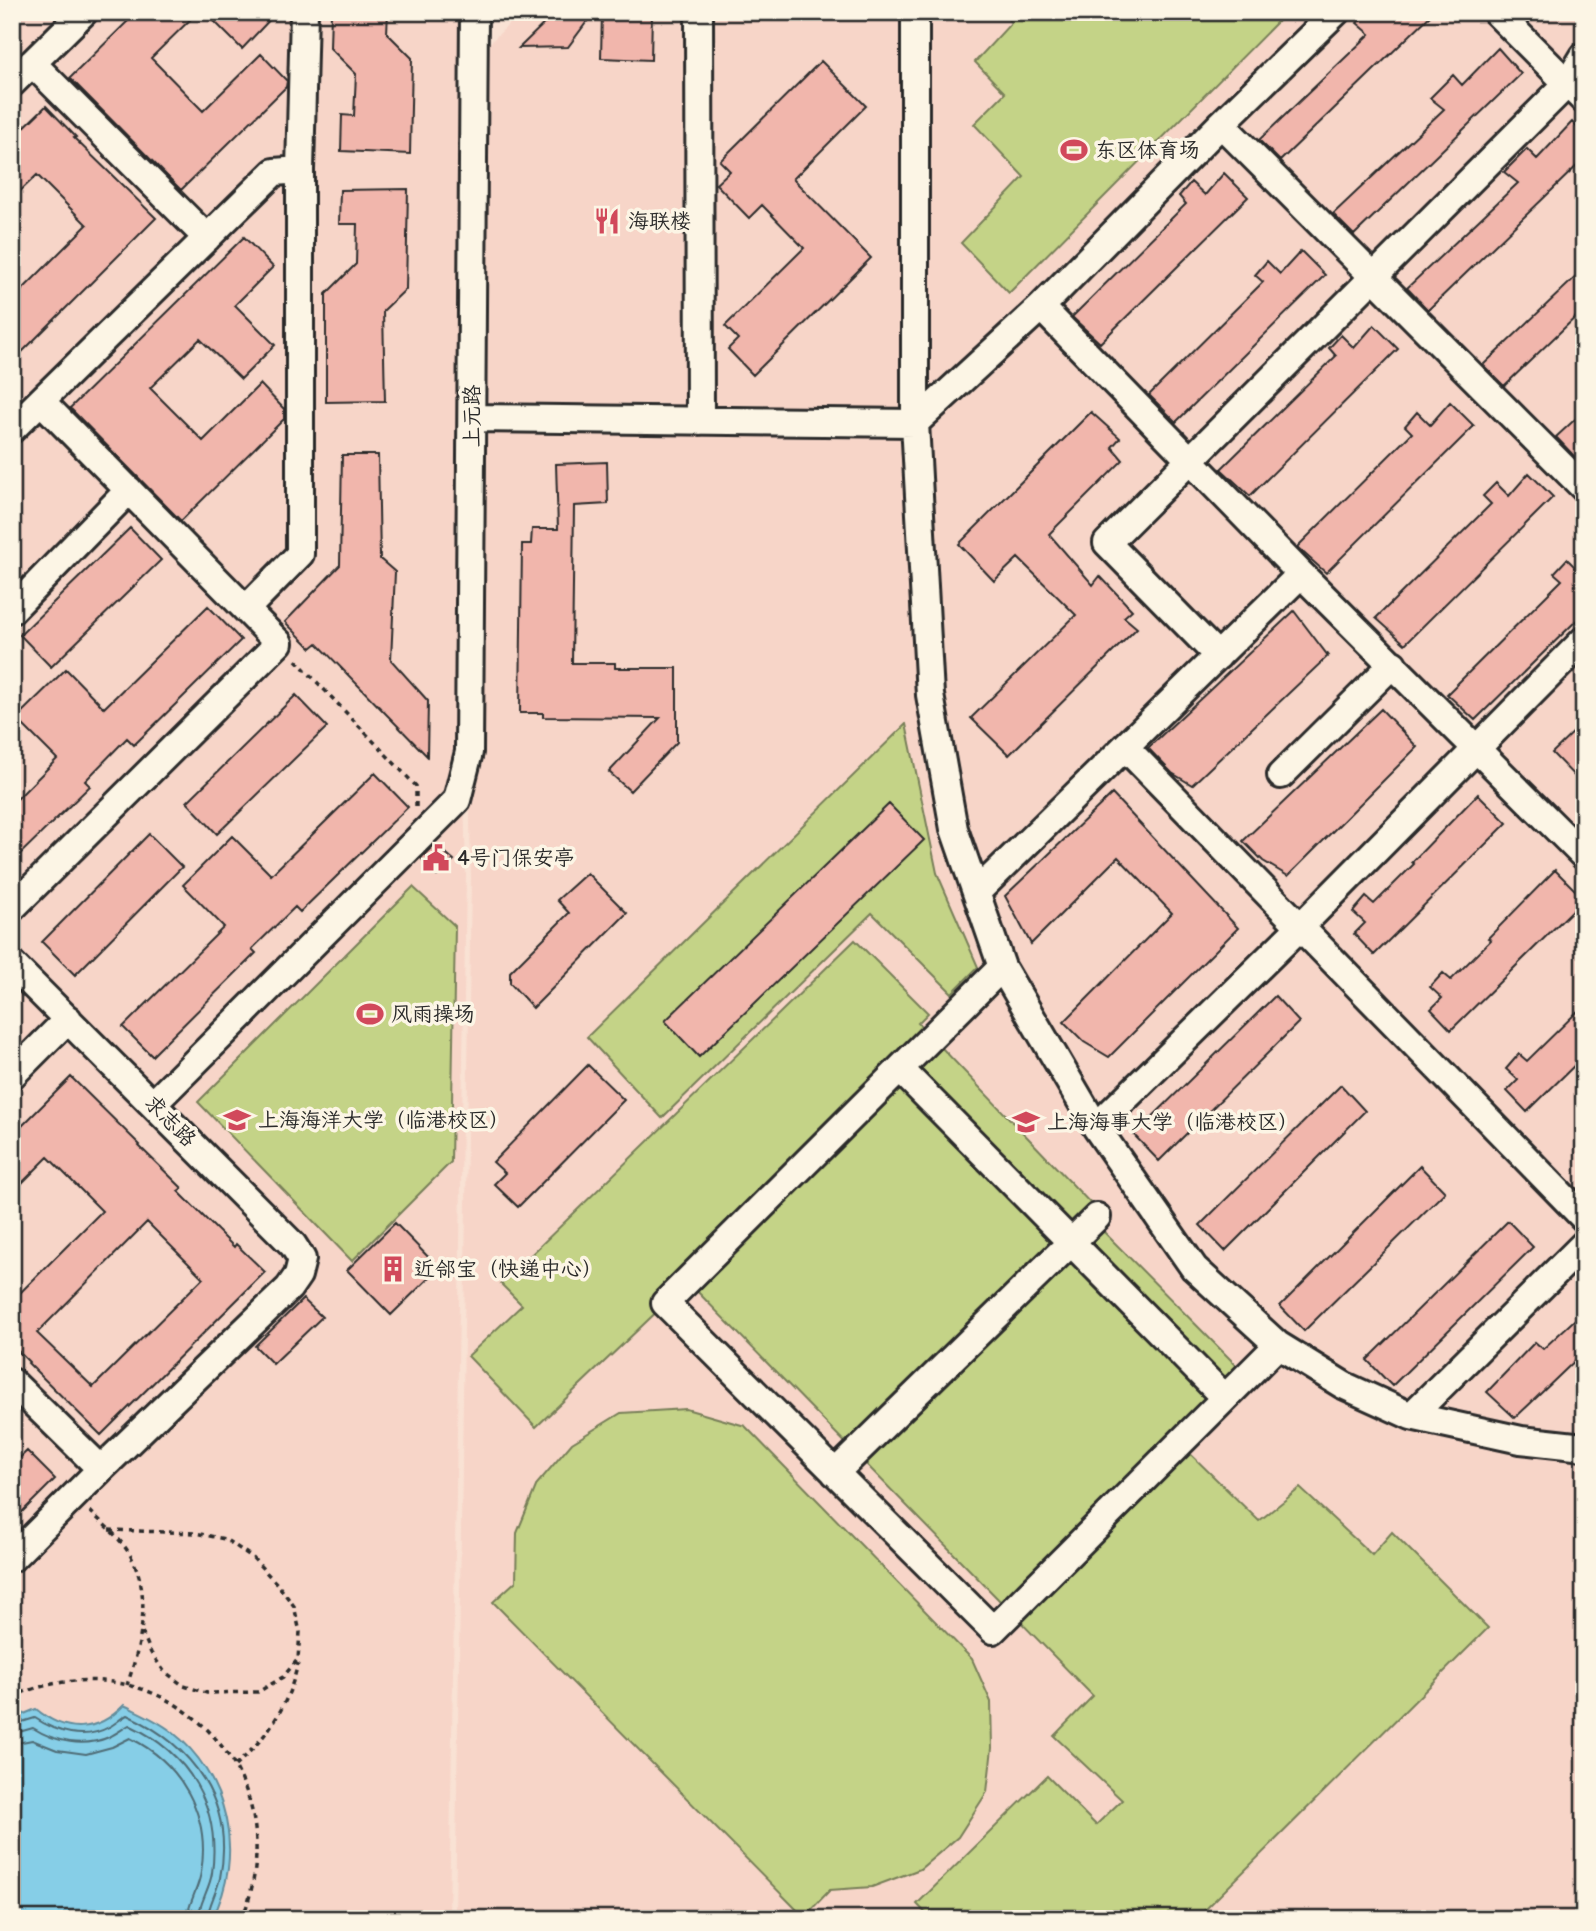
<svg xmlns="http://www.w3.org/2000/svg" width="1596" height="1931" font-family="'Balsamiq Sans','LXGW WenKai TC',sans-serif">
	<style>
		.built { fill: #f7d5c8 }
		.green { fill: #c4d387; stroke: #787f59; stroke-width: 2 }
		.water { fill: #86cee7; stroke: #628d9c; stroke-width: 2 }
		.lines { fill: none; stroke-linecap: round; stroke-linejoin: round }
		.shore { stroke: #4f6c76; stroke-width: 2 }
		.building { fill: #f1b6ac; stroke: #2b2b2b; stroke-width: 2; fill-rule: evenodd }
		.minor-casing { stroke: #2b2b2b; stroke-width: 32 }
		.path { stroke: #2b2b2b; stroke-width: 3.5; stroke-dasharray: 5 5; stroke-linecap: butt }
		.minor { stroke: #fcf5e5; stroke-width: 26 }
		.labels { text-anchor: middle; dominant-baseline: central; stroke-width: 7; stroke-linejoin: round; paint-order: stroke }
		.poi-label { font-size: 21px; fill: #2b2b2b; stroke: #fcf5e5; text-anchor: start }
		.street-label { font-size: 21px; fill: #2b2b2b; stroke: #fcf5e5 }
	</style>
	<rect width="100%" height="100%" fill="#f9e2d4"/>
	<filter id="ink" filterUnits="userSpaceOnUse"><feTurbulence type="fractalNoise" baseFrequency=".0143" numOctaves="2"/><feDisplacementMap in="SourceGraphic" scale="14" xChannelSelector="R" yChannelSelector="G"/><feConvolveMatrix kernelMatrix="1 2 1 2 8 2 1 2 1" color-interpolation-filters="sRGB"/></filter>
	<g filter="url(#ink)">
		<!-- built -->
		<path class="built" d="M 12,12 L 468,12 L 463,750 L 466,876 L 449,1919 L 12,1919 Z
			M 522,12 L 1584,12 L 1584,1919 L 455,1919 L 471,878 L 469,752 L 474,58 Z"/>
		<!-- green -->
		<path class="green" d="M 1003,12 L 1287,12 L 1009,293 L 961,243 L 1024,177 L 974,124 L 1005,93 L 975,62 L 1011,23 Z
			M 906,724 L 937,873 L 978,967 L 952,993 L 872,913 L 662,1118 L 587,1037 Z
			M 413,887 L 455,926 L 451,1162 L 352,1261 L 198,1102 Z
			M 855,940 L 928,1013 L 918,1023 L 1095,1208 L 1098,1226 L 1242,1371 L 1174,1438 L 1259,1521 L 1300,1488 L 1372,1555 L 1392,1532 L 1488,1628 L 1196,1919 L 931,1919 L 917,1904 L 1047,1776 L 1096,1825 L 1122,1800 L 1054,1736 L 1093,1696 L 688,1282 L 536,1427 L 468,1356 L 522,1305 L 501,1284 Z
			M 686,1409 L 745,1426 L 972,1659 L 991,1702 L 992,1748 L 987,1792 L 958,1837 L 920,1869 L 872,1887 L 830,1890 L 804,1917 L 493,1602 L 516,1581 L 517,1533 L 537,1484 L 572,1443 L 621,1413 Z"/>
		<!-- water -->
		<path class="water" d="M 124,1705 C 140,1713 157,1720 171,1731 C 228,1775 246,1855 212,1919 L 12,1919 L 12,1719 L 36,1709 C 66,1734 97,1733 124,1705 Z"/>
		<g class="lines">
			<!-- shore -->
			<path class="shore" d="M 12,1725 L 35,1718 C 56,1732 84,1741 109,1727 C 115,1724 121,1718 127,1715 C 193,1745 235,1803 220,1878 C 217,1891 208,1907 207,1919
				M 12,1734 L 33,1728 C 55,1742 84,1748 109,1737 C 116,1734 122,1729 129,1725 C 189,1753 221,1806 212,1873 C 210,1888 199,1904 198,1919
				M 12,1744 L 32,1740 L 57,1750 L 86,1754 L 112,1747 L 130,1738 C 181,1763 211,1815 201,1872 C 199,1888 188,1903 187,1919"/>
		</g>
		<!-- building -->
		<path class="building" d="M 137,12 L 198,12 L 151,58 L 203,111 L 261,54 L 287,81 L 286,87 L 181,190 L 70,78 Z
			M 205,12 L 277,12 L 242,49 Z
			M 331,12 L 388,12 L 387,33 L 412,58 L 410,154 L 341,151 L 342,115 L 354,116 L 356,74 L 330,48 Z
			M 556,12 L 594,12 L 568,47 L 519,48 Z
			M 602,12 L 652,12 L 651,60 L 601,58 Z
			M 1367,12 L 1434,12 L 1280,161 L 1259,140 L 1370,34 L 1357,23 Z
			M 1498,48 L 1521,74 L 1354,235 L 1333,214 L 1444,109 L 1430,98 L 1453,75 L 1462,85 Z
			M 821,61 L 866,106 L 793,179 L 871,258 L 753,375 L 728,349 L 738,339 L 725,326 L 804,248 L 762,205 L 749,218 L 716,184 L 730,171 L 720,161 Z
			M 46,106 L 76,137 L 74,138 L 156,218 L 12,362 L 12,300 L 87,225 L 37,175 L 12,199 L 12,139 Z
			M 1572,122 L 1584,135 L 1584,159 L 1428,310 L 1407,288 L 1518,183 L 1504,172 L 1527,149 L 1537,159 Z
			M 1224,173 L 1248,197 L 1100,343 L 1072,317 L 1186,204 L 1179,196 L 1191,182 L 1205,195 Z
			M 408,189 L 406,289 L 383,311 L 385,401 L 326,402 L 326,294 L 356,264 L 357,224 L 339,224 L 340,190 Z
			M 244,237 L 273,267 L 235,305 L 275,345 L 241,379 L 200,339 L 150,388 L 203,441 L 260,384 L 284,409 L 284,419 L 181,521 L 70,408 Z
			M 1301,251 L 1325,275 L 1176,422 L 1149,395 L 1263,282 L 1255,275 L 1267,261 L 1280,274 Z
			M 1584,269 L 1584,309 L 1504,386 L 1483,365 Z
			M 1374,325 L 1398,349 L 1250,496 L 1221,469 L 1336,356 L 1329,348 L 1341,335 L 1354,348 Z
			M 1450,402 L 1474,426 L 1326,573 L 1297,547 L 1412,433 L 1405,426 L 1417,412 L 1430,425 Z
			M 1584,411 L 1584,452 L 1577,459 L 1556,437 Z
			M 1091,412 L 1120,438 L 1112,447 L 1123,460 L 1049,534 L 1093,585 L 1100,576 L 1132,610 L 1124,617 L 1137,628 L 1009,755 L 971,718 L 1076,615 L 1018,558 L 994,581 L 959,544 Z
			M 342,455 L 378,455 L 380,559 L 395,572 L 391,660 L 428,701 L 427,756 L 317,643 L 311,648 L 285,622 L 340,565 Z
			M 607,462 L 608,504 L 574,506 L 572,663 L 615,663 L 615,668 L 677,668 L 677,742 L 630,791 L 609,772 L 660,718 L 543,717 L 543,713 L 520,713 L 522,544 L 531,544 L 532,529 L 558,529 L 556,464 Z
			M 1529,473 L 1553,497 L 1405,644 L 1376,618 L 1491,504 L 1483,496 L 1496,483 L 1509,496 Z
			M 130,528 L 161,560 L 51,667 L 20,635 Z
			M 1567,559 L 1584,576 L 1584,613 L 1475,720 L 1447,694 L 1562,580 L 1554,573 Z
			M 208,606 L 241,640 L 134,745 L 127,738 L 85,781 L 90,786 L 12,862 L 12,804 L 57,759 L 16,718 L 66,669 L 104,708 Z
			M 1294,611 L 1328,656 L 1192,785 L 1172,773 L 1148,748 Z
			M 296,695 L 327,727 L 217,834 L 187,802 Z
			M 1381,709 L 1417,747 L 1288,876 L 1263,861 L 1243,841 Z
			M 1584,722 L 1584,786 L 1552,753 Z
			M 375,773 L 408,807 L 300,912 L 295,907 L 252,949 L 256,953 L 152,1056 L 123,1027 L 224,927 L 183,885 L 232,836 L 271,875 Z
			M 1112,794 L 1238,928 L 1109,1057 L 1084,1042 L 1064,1022 L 1172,913 L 1118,857 L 1031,944 L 1005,896 Z
			M 1478,794 L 1507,823 L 1374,955 L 1354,934 L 1365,923 L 1353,912 L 1366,897 L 1374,904 L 1414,864 L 1412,862 Z
			M 889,804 L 924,840 L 699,1057 L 665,1021 Z
			M 149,834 L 182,867 L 75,975 L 42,942 Z
			M 435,844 L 454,860 L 437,876 L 421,858 Z
			M 1555,870 L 1584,899 L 1451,1030 L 1431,1009 L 1442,998 L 1430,987 L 1443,973 L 1451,980 L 1491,940 L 1488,938 Z
			M 587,873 L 627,913 L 533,1008 L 510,983 L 510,972 L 569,913 L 557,900 Z
			M 1275,996 L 1299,1022 L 1159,1161 L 1134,1135 Z
			M 1584,1005 L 1584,1056 L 1527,1112 L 1507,1091 L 1518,1080 L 1506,1069 L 1519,1054 L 1527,1061 Z
			M 588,1065 L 624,1100 L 518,1207 L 494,1184 L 505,1173 L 493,1162 Z
			M 71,1077 L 140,1145 L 139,1146 L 182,1188 L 178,1191 L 234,1247 L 236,1244 L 265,1272 L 101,1435 L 28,1363 L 29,1362 L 12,1345 L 12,1301 L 102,1211 L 48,1157 L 12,1193 L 12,1136 ZM 147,1222 L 203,1278 L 93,1387 L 37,1333 Z
			M 1341,1085 L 1365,1111 L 1225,1251 L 1200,1225 Z
			M 1420,1166 L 1445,1192 L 1304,1331 L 1280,1306 Z
			M 1508,1221 L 1533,1247 L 1392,1386 L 1367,1360 Z
			M 395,1223 L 439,1268 L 391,1315 L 347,1270 Z
			M 303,1299 L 322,1317 L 273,1364 L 255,1346 Z
			M 1584,1311 L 1584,1352 L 1515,1418 L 1487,1392 L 1535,1342 L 1543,1349 Z
			M 27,1451 L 55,1479 L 12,1522 L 12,1465 Z"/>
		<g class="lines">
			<!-- minor casing -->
			<g class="minor-casing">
				<path id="minor" d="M 699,12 L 700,421
					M 1336,12 L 1221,124 L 1041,307 L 915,423 L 930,695 L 954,829 L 1002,967 L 1096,1127 L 1194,1268 L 1278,1345 L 1343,1385 L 1411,1416 L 1521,1440 L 1584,1447
					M 1496,12 L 1584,100
					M 32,63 L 207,238
					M 12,83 L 84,12
					M 1221,124 L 1584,488
					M 1041,307 L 1301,574 L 1584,856
					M 472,418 L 915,423 L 915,12
					M 12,429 L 274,172 L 300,170
					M 246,609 L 300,554 L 300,170 L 304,12
					M 12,610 L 129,490
					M 1218,656 L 1107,543 L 1567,84 L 1584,56
					M 1125,747 L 1584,1218
					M 1281,775 L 1393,664
					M 977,892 L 1301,574
					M 12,908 L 279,643 L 41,401
					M 12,964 L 293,1245 L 302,1259 L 298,1275 L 289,1288 L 101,1469 L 12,1558
					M 1002,967 L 665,1303 L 993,1630 L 1278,1345
					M 900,1069 L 1225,1398
					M 12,1075 L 68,1019
					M 153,1104 L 457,800 L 469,752 L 474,12
					M 1096,1127 L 1300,927 L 1584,640
					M 12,1382 L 101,1469
					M 1411,1416 L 1584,1244
					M 835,1473 L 1097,1217"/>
			</g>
			<!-- path -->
			<path class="path" d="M 296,660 L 416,786 L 416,807
				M 90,1511 C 100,1521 112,1531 121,1542 C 155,1582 143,1640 127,1685
				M 109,1530 L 195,1533 L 225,1539 L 252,1557 L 278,1585 L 294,1606 L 300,1632 L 298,1659 L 283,1677 L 258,1692 L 207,1693 L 184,1686 L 164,1671 L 151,1653 L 141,1629
				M 12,1697 C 160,1632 302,1769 242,1919
				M 235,1766 C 268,1736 288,1707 298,1663"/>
			<!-- minor -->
			<use href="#minor" class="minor"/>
		</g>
	</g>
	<!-- icons -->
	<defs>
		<g id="stadium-bare" transform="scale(2.1)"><path d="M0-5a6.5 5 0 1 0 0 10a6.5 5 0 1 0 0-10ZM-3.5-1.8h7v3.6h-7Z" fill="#d1495b" stroke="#fcf5e5" stroke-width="2.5" paint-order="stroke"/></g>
		<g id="restaurant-bare" transform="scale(2.1)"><path d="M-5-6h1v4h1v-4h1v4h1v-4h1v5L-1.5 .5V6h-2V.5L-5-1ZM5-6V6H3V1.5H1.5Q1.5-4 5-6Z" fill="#d1495b" stroke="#fcf5e5" stroke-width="2.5" paint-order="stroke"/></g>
		<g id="civic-bare" transform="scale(2.1)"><path d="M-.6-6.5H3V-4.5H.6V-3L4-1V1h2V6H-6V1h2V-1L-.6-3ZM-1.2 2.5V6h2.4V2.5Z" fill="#d1495b" stroke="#fcf5e5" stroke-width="2.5" paint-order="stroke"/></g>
		<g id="university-bare" transform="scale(2.1)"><path d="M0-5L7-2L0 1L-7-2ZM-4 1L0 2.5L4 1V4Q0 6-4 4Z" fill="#d1495b" stroke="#fcf5e5" stroke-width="2.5" paint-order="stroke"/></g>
		<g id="building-bare" transform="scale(2.1)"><path d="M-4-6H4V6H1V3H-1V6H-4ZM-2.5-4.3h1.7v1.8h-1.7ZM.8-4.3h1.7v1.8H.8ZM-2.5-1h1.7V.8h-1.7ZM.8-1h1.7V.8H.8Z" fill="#d1495b" stroke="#fcf5e5" stroke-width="2.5" paint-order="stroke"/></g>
	</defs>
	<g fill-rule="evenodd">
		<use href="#stadium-bare" x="1074" y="150"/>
		<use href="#restaurant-bare" x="607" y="221"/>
		<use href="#civic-bare" x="436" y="858"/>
		<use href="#stadium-bare" x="370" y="1014"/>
		<use href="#university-bare" x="237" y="1120"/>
		<use href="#university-bare" x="1026" y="1122"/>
		<use href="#building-bare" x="393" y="1269"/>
	</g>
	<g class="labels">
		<!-- poi labels -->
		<g class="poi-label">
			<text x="1095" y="150">东区体育场</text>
			<text x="628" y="221">海联楼</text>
			<text x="457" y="858">4号门保安亭</text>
			<text x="391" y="1014">风雨操场</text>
			<text x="258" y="1120">上海海洋大学（临港校区）</text>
			<text x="1047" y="1122">上海海事大学（临港校区）</text>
			<text x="414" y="1269">近邻宝（快递中心）</text>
		</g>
		<!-- street labels -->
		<g class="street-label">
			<text transform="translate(472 416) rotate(-90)">上元路</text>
			<text transform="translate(170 1121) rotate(45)">求志路</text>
		</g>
	</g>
	<!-- margin -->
	<rect width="1596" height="1931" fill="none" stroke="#fcf5e5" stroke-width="42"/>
	<rect x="21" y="21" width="1554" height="1889" fill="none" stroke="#2b2b2b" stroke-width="2.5" filter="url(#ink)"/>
</svg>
